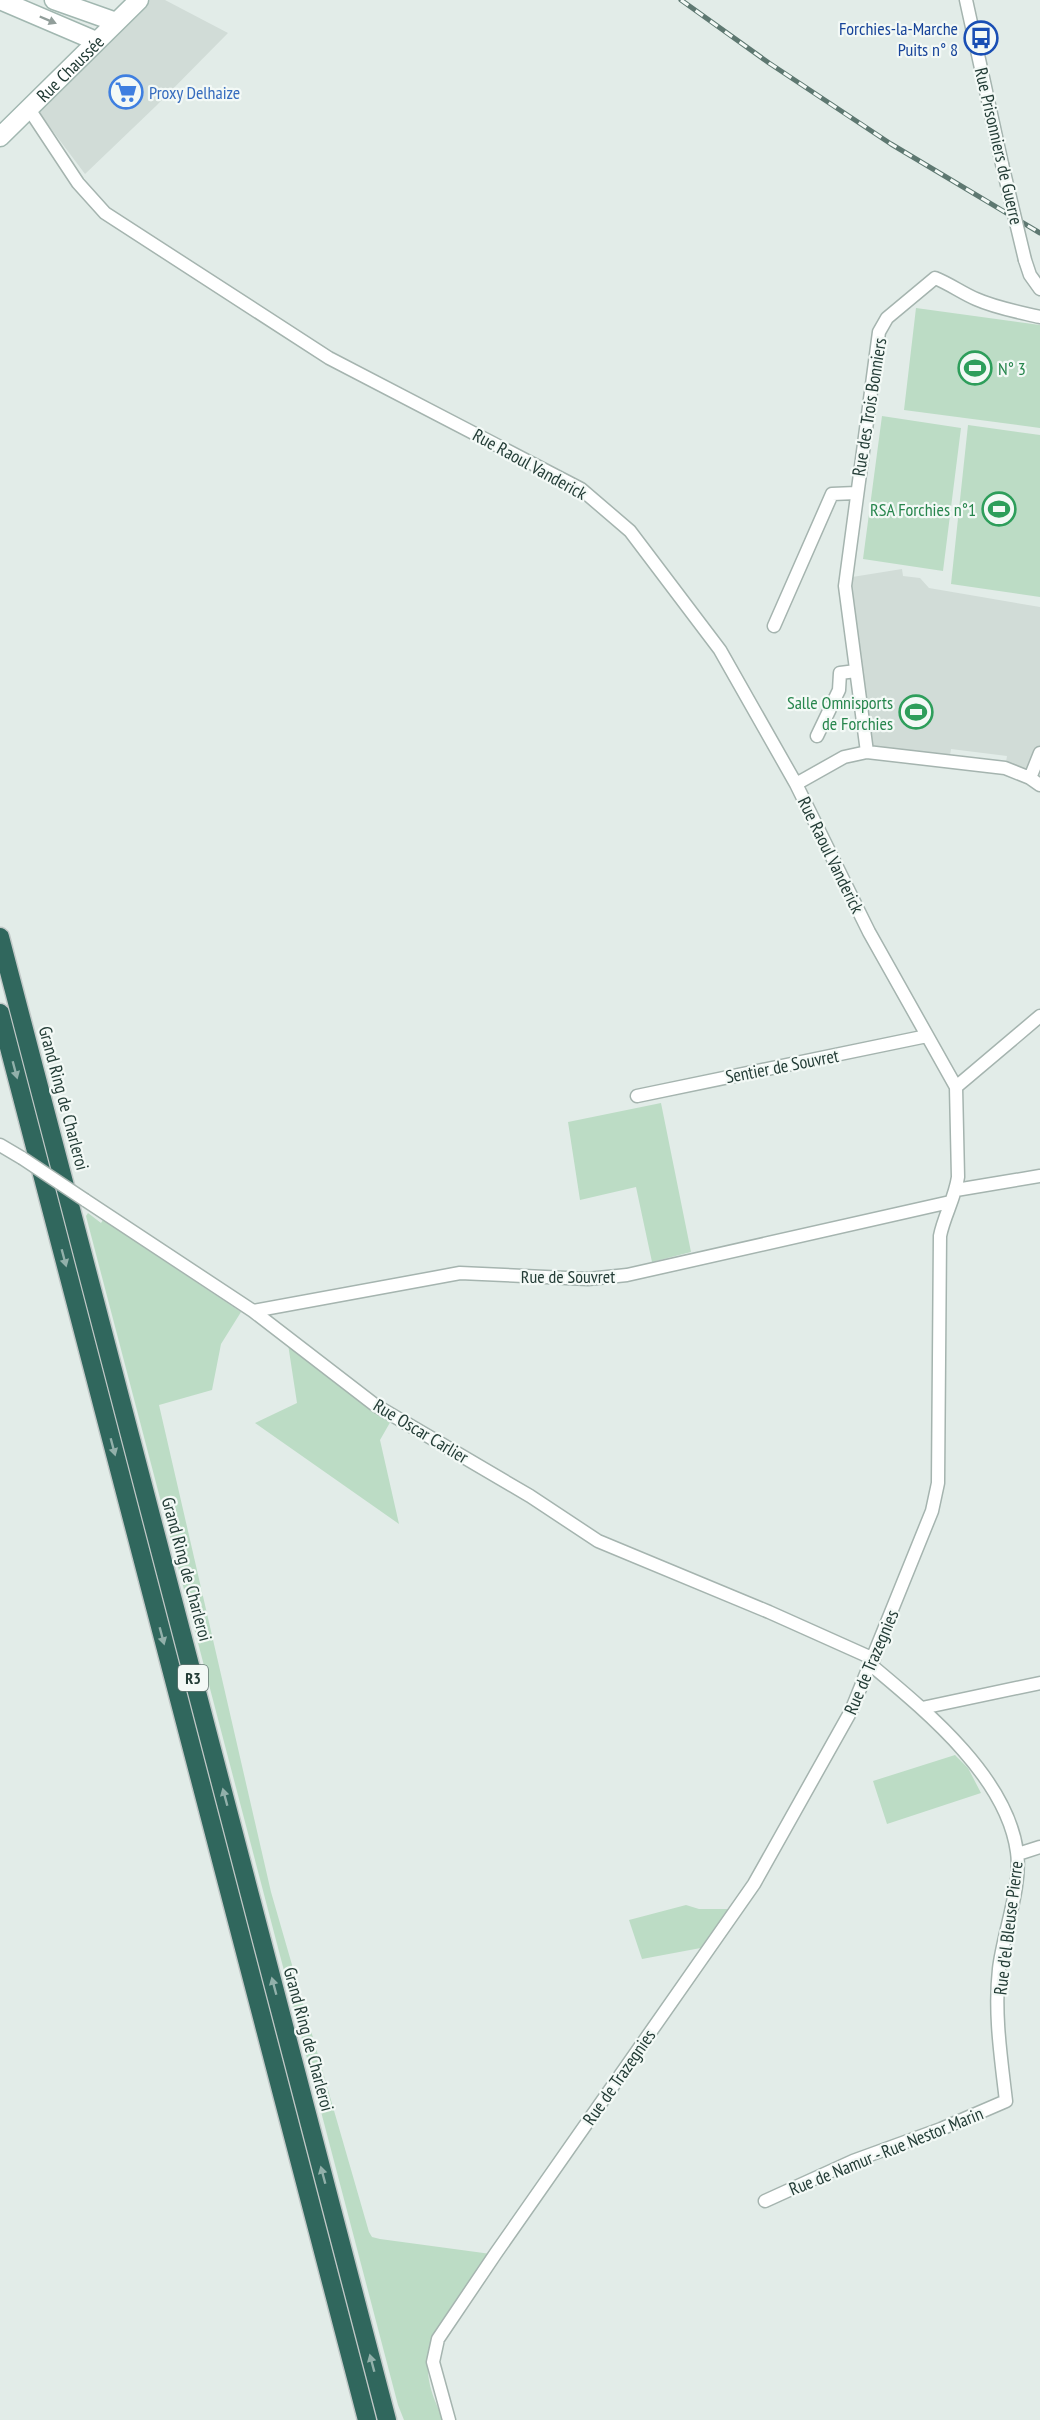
<svg xmlns="http://www.w3.org/2000/svg" width="1040" height="2420" font-family="'PT Sans Narrow',sans-serif">
	<style>
		.built { fill: #d1dcd7 }
		.green { fill: #bcdcc5 }
		.lines { fill: none; stroke-linecap: round; stroke-linejoin: round }
		.minor-casing { stroke: #a5b4af; stroke-width: 15 }
		.secondary-casing { stroke: #a1b7b0; stroke-width: 21 }
		.motorway-casing { stroke: #c1c8c7; stroke-width: 21 }
		.minor { stroke: #fff; stroke-width: 12 }
		.secondary { stroke: #fff; stroke-width: 18 }
		.motorway { stroke: #30675d; stroke-width: 18 }
		.rail-casing { stroke: #5e7871; stroke-width: 5 }
		.rail { stroke: #f3f9f6; stroke-width: 3; stroke-dasharray: 9; stroke-linecap: butt }
		.minor-bridge-casing { stroke: #a5b4af; stroke-width: 15; stroke-linecap: butt }
		.minor-bridge { stroke: #fff; stroke-width: 12 }
		.oneway { fill: #919e9a }
		.oneway2 { fill: #92b0aa }
		.labels { text-anchor: middle; dominant-baseline: central; stroke-width: 4.5; stroke-linejoin: round; paint-order: stroke }
		.shield { fill: #f3f9f6; stroke: #617570; stroke-width: 1.5 }
		.shield-label { font-size: 16px; font-weight: bold; fill: #233c36 }
		.transit-label { font-size: 18px; fill: #164399; stroke: #f3f9f6; text-anchor: end }
		.street-label { font-size: 18px; fill: #233c36; stroke: #f3f9f6 }
		.shop-label { font-size: 18px; fill: #366cbe; stroke: #f3f9f6; text-anchor: start }
		.leisure-label { font-size: 18px; fill: #27864d; stroke: #f3f9f6; text-anchor: end }
	</style>
	<rect width="100%" height="100%" fill="#e2ece8"/>
	<!-- built -->
	<path class="built" d="M 150,0 L 165,0 L 228,33 L 156,106 L 85,174 L 37,110 Z
		M 902,569 L 903,576 L 920,578 L 929,588 L 1040,607 L 1040,753 L 1030,778 L 1005,768 L 1007,756 L 951,749 L 949,762 L 867,752 L 846,578 Z"/>
	<!-- green -->
	<path class="green" d="M 916,308 L 1040,325 L 1040,428 L 904,410 Z
		M 882,416 L 961,428 L 943,571 L 863,559 Z
		M 968,425 L 1040,435 L 1040,597 L 951,584 Z
		M 661,1103 L 691,1252 L 652,1262 L 636,1187 L 580,1200 L 568,1122 Z
		M 88,1213 L 101,1223 L 103,1220 L 241,1312 L 221,1344 L 212,1390 L 159,1405 L 271,1892 L 369,2232 L 372,2237 L 380,2239 L 491,2254 C 466,2288 420,2335 429,2380 C 431,2394 438,2407 443,2420 L 404,2420 L 398,2405 L 86,1216 Z
		M 288,1344 L 326,1375 L 392,1419 L 380,1440 L 399,1524 L 255,1423 L 297,1403 Z
		M 955,1755 L 968,1768 L 981,1793 L 887,1824 L 873,1781 Z
		M 686,1905 L 699,1909 L 729,1909 L 706,1947 L 642,1959 L 629,1920 Z"/>
	<g class="lines">
		<!-- minor casing -->
		<g class="minor-casing">
			<path id="minor" d="M 966,0 L 1002,164
				M 29,109 L 78,183 L 105,213 L 329,358 L 581,489 L 630,531 L 720,650 L 796,784 L 869,932 L 956,1087 L 958,1177 C 955,1198 944,1216 940,1236 L 938,1483 L 932,1511 L 851,1711 L 754,1884 L 496,2253 L 438,2339 L 433,2362 L 449,2420
				M 1025,260 L 1030,275 L 1040,289
				M 774,626 L 832,494 L 856,493
				M 817,736 L 839,690 L 840,673 L 856,671
				M 867,752 L 845,586 L 879,332 L 887,318 L 935,278 C 950,284 962,293 976,299 C 996,308 1019,312 1040,317
				M 1030,778 L 1040,753
				M 796,784 L 844,757 L 867,752 L 1005,768 L 1030,778 L 1040,785
				M 956,1087 L 1040,1016
				M 637,1096 L 927,1036
				M 0,1145 L 22,1158
				M 956,1190 L 1040,1176
				M 85,1200 L 253,1311 L 375,1405 L 530,1496 L 598,1541 L 769,1612 L 874,1659
				M 253,1311 L 460,1273 L 588,1279 L 627,1275 L 950,1202
				M 922,1708 L 1040,1683
				M 1018,1854 L 1040,1847
				M 765,2201 L 853,2161 L 941,2129 L 1006,2101 C 1001,2058 994,2013 999,1969 C 1003,1934 1022,1886 1017,1852 C 1007,1777 926,1711 871,1665"/>
		</g>
		<!-- secondary casing -->
		<g class="secondary-casing">
			<g id="secondary">
				<path d="M 0,0 L 96,41"/>
				<path d="M 54,0 L 116,22"/>
				<path id="s1" d="M 0,137 L 139,0"/>
			</g>
		</g>
		<!-- motorway casing -->
		<g class="motorway-casing">
			<path id="motorway" d="M 0,937 L 387,2420
				M 0,1013 L 367,2420"/>
		</g>
		<!-- minor -->
		<use href="#minor" class="minor"/>
		<!-- secondary -->
		<use href="#secondary" class="secondary"/>
		<!-- motorway -->
		<use href="#motorway" class="motorway"/>
		<!-- rail casing -->
		<g class="rail-casing">
			<path id="rail" d="M 681,0 L 769,63 L 891,144 L 1040,233"/>
		</g>
		<!-- rail -->
		<use href="#rail" class="rail"/>
		<!-- minor-bridge casing -->
		<g class="minor-bridge-casing">
			<path id="minor-bridge" d="M 1002,164 L 1025,260
				M 22,1158 L 85,1200"/>
		</g>
		<!-- minor-bridge -->
		<use href="#minor-bridge" class="minor-bridge"/>
	</g>
	<!-- one-way arrows -->
	<defs><path id="oneway-solid" d="M-6-.8H1V-3.2L6.5 0L1 3.2V.8H-6Z" transform="scale(1.5)"/></defs>
	<use class="oneway" href="#oneway-solid" transform="translate(48 20) rotate(23)"/>
	<g class="oneway2">
		<use href="#oneway-solid" transform="translate(15 1070) rotate(75)"/>
		<use href="#oneway-solid" transform="translate(64 1258) rotate(75)"/>
		<use href="#oneway-solid" transform="translate(113 1447) rotate(75)"/>
		<use href="#oneway-solid" transform="translate(162 1636) rotate(75)"/>
		<use href="#oneway-solid" transform="translate(225 1797) rotate(-105)"/>
		<use href="#oneway-solid" transform="translate(274 1986) rotate(-105)"/>
		<use href="#oneway-solid" transform="translate(323 2175) rotate(-105)"/>
		<use href="#oneway-solid" transform="translate(372 2363) rotate(-105)"/>
	</g>
	<!-- icons -->
	<defs>
		<g id="bus-ring" transform="scale(1.725)"><circle r="9.5" fill="#f3f9f6" stroke="#1a4fb4" stroke-width="1.5"/><path d="M-5-6H5V4H4V6H2V4H-2V6H-4V4H-5ZM-3.5-4V0h7V-4ZM-3.5 1.2v1.5H-2V1.2ZM2 1.2v1.5H3.5V1.2Z" fill="#1a4fb4"/></g>
		<g id="supermarket-ring" transform="scale(1.725)"><circle r="9.5" fill="#f3f9f6" stroke="#3f7fe0" stroke-width="1.5"/><path d="M-6-5.5h2.5l.6 2H6L4.5 2H-2.5L-4.4-4H-6ZM-1.5 3.2a1.3 1.3 0 1 0 .1 0ZM3 3.2a1.3 1.3 0 1 0 .1 0Z" fill="#3f7fe0"/></g>
		<g id="stadium-ring" transform="scale(1.725)"><circle r="9.5" fill="#f3f9f6" stroke="#2e9e5b" stroke-width="1.5"/><path d="M0-5a6.5 5 0 1 0 0 10a6.5 5 0 1 0 0-10ZM-3.5-1.8h7v3.6h-7Z" fill="#2e9e5b"/></g>
	</defs>
	<g fill-rule="evenodd">
		<use href="#bus-ring" x="981" y="38"/>
		<use href="#supermarket-ring" x="126" y="92"/>
		<use href="#stadium-ring" x="975" y="368"/>
		<use href="#stadium-ring" x="999" y="509"/>
		<use href="#stadium-ring" x="916" y="712"/>
	</g>
	<g class="labels">
		<!-- shield labels -->
		<rect class="shield" x="178" y="1665" width="30" height="26" rx="4.5"/>
		<g class="shield-label">
			<text x="193" y="1678">R3</text>
		</g>
		<!-- transit labels -->
		<g class="transit-label">
			<text x="958" y="28">Forchies-la-Marche<tspan x="958" dy="21">Puits n° 8</tspan></text>
		</g>
		<!-- street labels -->
		<g class="street-label">
			<text stroke="none"><textPath href="#s1" startOffset="98">Rue Chaussée</textPath></text>
			<text transform="translate(999 146) rotate(77)">Rue Prisonniers de Guerre</text>
			<text transform="translate(869 407) rotate(-81)">Rue des Trois Bonniers</text>
			<text transform="translate(530 464) rotate(29)">Rue Raoul Vanderick</text>
			<text transform="translate(831 855) rotate(64)">Rue Raoul Vanderick</text>
			<text transform="translate(782 1066) rotate(-11)">Sentier de Souvret</text>
			<text transform="translate(64 1098) rotate(75)">Grand Ring de Charleroi</text>
			<text x="568" y="1276">Rue de Souvret</text>
			<text transform="translate(421 1431) rotate(31)">Rue Oscar Carlier</text>
			<text transform="translate(187 1569) rotate(75)">Grand Ring de Charleroi</text>
			<text transform="translate(871 1662) rotate(-67)">Rue de Trazegnies</text>
			<text transform="translate(1008 1928) rotate(-83)">Rue d'el Bleuse Pierre</text>
			<text transform="translate(309 2039) rotate(75)">Grand Ring de Charleroi</text>
			<text transform="translate(619 2077) rotate(-55)">Rue de Trazegnies</text>
			<text transform="translate(886 2151) rotate(-22)">Rue de Namur - Rue Nestor Marin</text>
		</g>
		<!-- shop labels -->
		<g class="shop-label">
			<text x="149" y="92">Proxy Delhaize</text>
		</g>
		<!-- leisure labels -->
		<g class="leisure-label">
			<text x="998" y="368" text-anchor="start">N° 3</text>
			<text x="976" y="509">RSA Forchies n°1</text>
			<text x="893" y="702">Salle Omnisports<tspan x="893" dy="21">de Forchies</tspan></text>
		</g>
	</g>
</svg>
